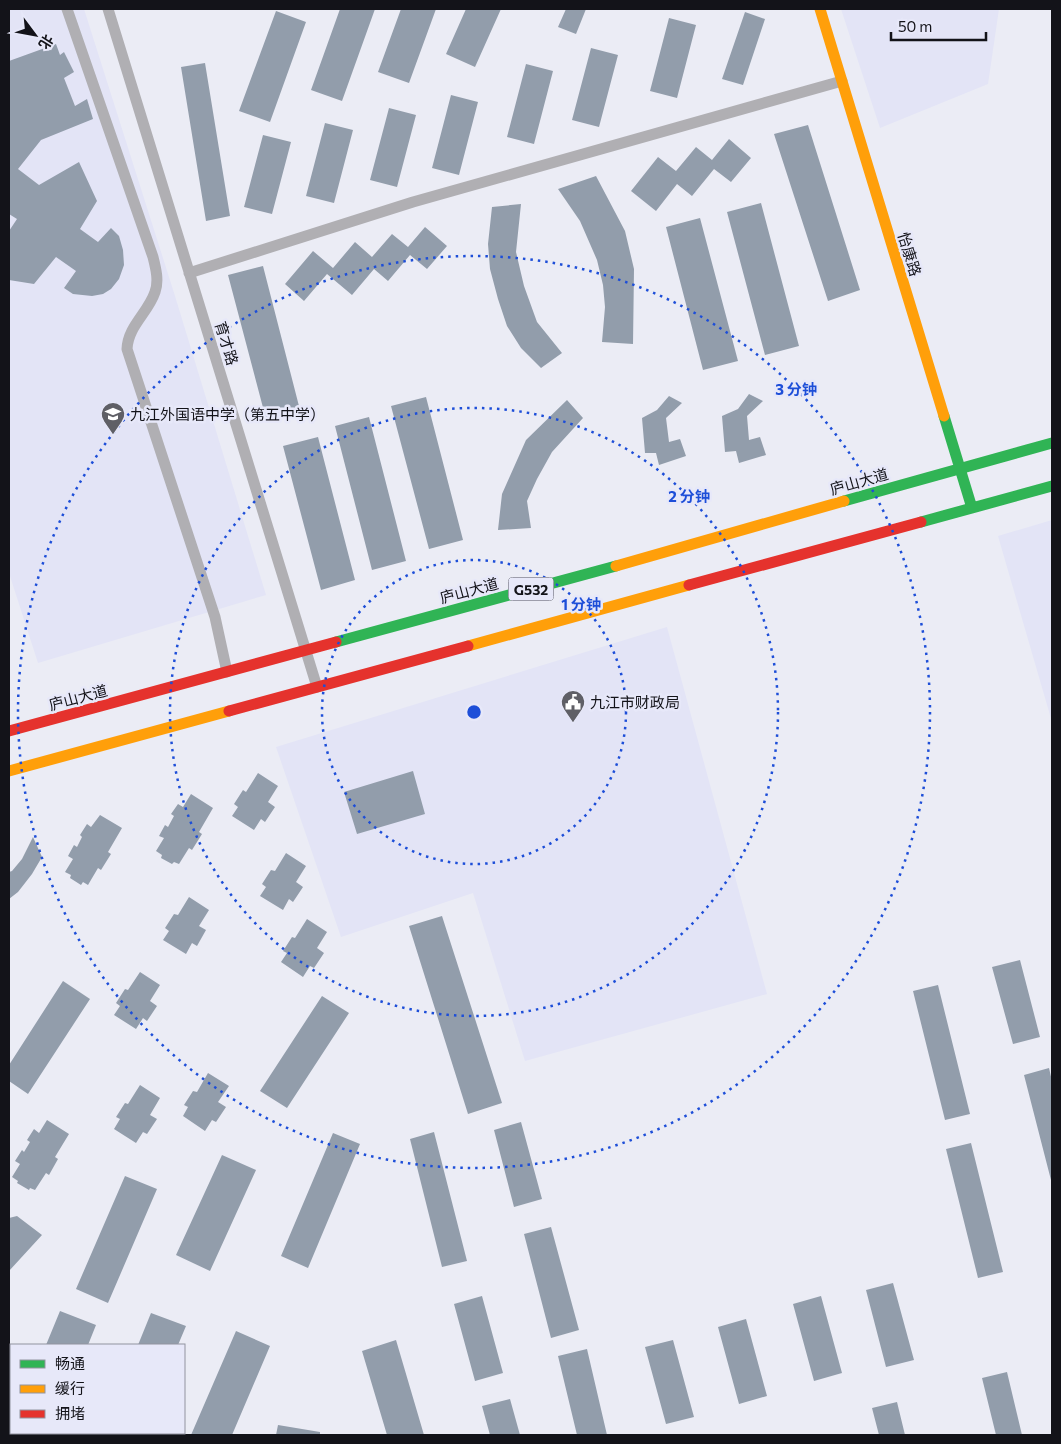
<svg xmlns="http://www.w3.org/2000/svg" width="1061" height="1444" font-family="Commissioner,'Noto Sans SC',sans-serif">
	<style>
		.built { fill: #e3e4f6 }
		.building { fill: #929dab }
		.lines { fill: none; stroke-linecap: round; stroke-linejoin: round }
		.lane { stroke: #b0afb3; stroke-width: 5.5 }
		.street { stroke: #b0afb3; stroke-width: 11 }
		.fast { stroke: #30b455; stroke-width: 11 }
		.slow { stroke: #ff9f0a; stroke-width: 11 }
		.jam { stroke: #e5322d; stroke-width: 11 }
		.ring { fill: none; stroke: #1d4ed8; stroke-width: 2.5; stroke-dasharray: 2.5 5 }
		.labels { text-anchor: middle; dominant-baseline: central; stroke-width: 5; stroke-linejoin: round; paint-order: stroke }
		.shield { fill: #e7e8f9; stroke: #53535c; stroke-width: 1 }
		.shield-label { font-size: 14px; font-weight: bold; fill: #131319 }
		.street-label { font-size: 15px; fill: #131319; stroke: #e7e8f9 }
		.poi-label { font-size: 15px; fill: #131319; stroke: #e7e8f9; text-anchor: start }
		.centre { fill: #1d4ed8; stroke: #e7e8f9; stroke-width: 2.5 }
		.ring-label { font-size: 15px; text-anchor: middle; font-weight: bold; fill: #1d4ed8; stroke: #e7e8f9; stroke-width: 5; stroke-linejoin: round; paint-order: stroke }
	</style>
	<rect width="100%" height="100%" fill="#ebecf5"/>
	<!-- built -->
	<path class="built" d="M 9,9 L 84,9 L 175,296 L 266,595 L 38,663 L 9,573 Z
		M 841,9 L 999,9 L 988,84 L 880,128 Z
		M 1052,520 L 1052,722 L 998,536 Z
		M 667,627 L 767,994 L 525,1061 L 473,893 L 341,937 L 276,747 Z"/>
	<!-- building -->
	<path class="building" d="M 340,9 L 375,9 L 342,101 L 311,90 Z
		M 401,9 L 436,9 L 409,83 L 378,72 Z
		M 466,9 L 501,9 L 475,67 L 446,54 Z
		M 566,9 L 586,9 L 576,34 L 558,27 Z
		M 276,11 L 306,22 L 270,122 L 239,111 Z
		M 745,12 L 765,19 L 743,85 L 722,79 Z
		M 669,18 L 696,25 L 677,98 L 650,91 Z
		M 56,44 L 60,55 L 64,52 L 74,72 L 64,78 L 75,106 L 87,99 L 93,119 L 41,140 L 18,169 L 39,185 L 79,162 L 97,201 L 80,229 L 98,242 L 111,228 L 119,236 L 123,250 L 124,265 L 119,279 L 111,289 L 103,294 L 92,296 L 73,294 L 64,288 L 76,271 L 56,257 L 34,284 L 9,280 L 9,231 L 17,219 L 9,214 L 9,61 Z
		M 591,48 L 618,55 L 599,127 L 572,120 Z
		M 205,63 L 230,216 L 206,221 L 181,67 Z
		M 526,64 L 553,71 L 534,144 L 507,137 Z
		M 451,95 L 478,102 L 459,175 L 432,168 Z
		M 389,108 L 416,115 L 397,187 L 370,180 Z
		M 325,123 L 353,130 L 334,203 L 306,196 Z
		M 808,125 L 860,290 L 828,301 L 774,134 Z
		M 263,135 L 291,142 L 272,214 L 244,207 Z
		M 729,139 L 751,158 L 731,182 L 714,169 L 692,196 L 677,184 L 656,211 L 631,191 L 658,157 L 676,171 L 696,147 L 712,160 Z
		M 596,176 L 625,231 L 634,269 L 633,344 L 602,342 L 605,307 L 603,285 L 597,260 L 580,221 L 558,189 Z
		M 761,203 L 799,346 L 765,355 L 727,212 Z
		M 521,204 L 516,252 L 524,286 L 537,322 L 562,353 L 541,368 L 521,348 L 507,326 L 498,299 L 490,269 L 488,244 L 492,207 Z
		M 700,218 L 738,361 L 703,370 L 666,227 Z
		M 425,227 L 447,246 L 427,269 L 410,255 L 388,281 L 374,269 L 352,295 L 327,274 L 304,301 L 285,284 L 313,251 L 333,268 L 355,242 L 372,257 L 392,234 L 408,247 Z
		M 263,266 L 300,410 L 266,419 L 228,275 Z
		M 749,394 L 763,401 L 747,416 L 749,440 L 760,437 L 766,455 L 739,463 L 736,451 L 725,452 L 722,416 L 738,409 Z
		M 669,396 L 682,403 L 666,418 L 669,442 L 680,439 L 686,456 L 659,465 L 656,453 L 645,453 L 642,418 L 657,410 Z
		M 426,397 L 463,540 L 429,549 L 391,406 Z
		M 567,400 L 583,418 L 552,452 L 537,479 L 527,501 L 531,528 L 498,530 L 502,494 L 526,440 Z
		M 369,417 L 406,561 L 372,570 L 335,426 Z
		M 318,437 L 355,580 L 321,590 L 283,446 Z
		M 413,771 L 425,814 L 357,834 L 344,792 Z
		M 258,773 L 278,786 L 268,802 L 275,807 L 265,822 L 261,819 L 254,830 L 232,816 L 238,807 L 234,804 L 243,790 L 246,792 Z
		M 191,794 L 213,808 L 199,832 L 202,834 L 192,850 L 189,848 L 179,864 L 174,862 L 172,864 L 161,858 L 162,855 L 156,851 L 164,838 L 159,836 L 165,825 L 168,827 L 174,816 L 171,814 L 178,804 L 183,807 Z
		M 100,815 L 122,828 L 108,852 L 111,854 L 101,870 L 98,868 L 88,885 L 83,882 L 81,885 L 70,878 L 71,875 L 65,872 L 73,859 L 68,856 L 74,845 L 77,847 L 82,837 L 80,835 L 87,824 L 91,827 Z
		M 33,837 L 42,857 L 32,874 L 18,892 L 9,899 L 9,872 L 12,871 L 22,859 Z
		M 286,853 L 306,866 L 296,882 L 303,887 L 293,902 L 289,899 L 283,910 L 260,896 L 266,887 L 262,884 L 271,870 L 275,871 Z
		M 189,897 L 209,910 L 199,926 L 206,930 L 197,946 L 192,943 L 186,954 L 163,940 L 169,931 L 165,928 L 174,914 L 178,915 Z
		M 442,916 L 502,1103 L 468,1114 L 409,926 Z
		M 307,919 L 327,932 L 317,948 L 324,953 L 314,968 L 310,966 L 303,977 L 281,962 L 287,953 L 283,951 L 292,937 L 295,938 Z
		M 1020,960 L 1040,1037 L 1013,1044 L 992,967 Z
		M 140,972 L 160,985 L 150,1001 L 157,1006 L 147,1021 L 143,1018 L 136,1029 L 114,1015 L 120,1006 L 116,1003 L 125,989 L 128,990 Z
		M 63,981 L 90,999 L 28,1094 L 9,1081 L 9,1065 Z
		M 938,985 L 970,1114 L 945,1120 L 913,991 Z
		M 322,996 L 349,1013 L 287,1108 L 260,1091 Z
		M 1049,1068 L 1052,1081 L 1052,1184 L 1024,1075 Z
		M 208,1073 L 229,1086 L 218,1102 L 226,1107 L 216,1122 L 212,1120 L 205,1131 L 183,1116 L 188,1107 L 184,1105 L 193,1091 L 197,1092 Z
		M 140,1085 L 160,1098 L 150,1115 L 157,1119 L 147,1134 L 143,1132 L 136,1143 L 114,1129 L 120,1119 L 116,1117 L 125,1103 L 128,1104 Z
		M 47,1120 L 69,1134 L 55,1157 L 58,1159 L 49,1175 L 46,1173 L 35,1190 L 30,1188 L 29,1190 L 17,1183 L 18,1181 L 12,1177 L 20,1164 L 15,1161 L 22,1150 L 24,1152 L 30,1142 L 27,1140 L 34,1129 L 39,1133 Z
		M 521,1122 L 542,1199 L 514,1207 L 494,1130 Z
		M 434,1132 L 467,1261 L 442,1267 L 410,1139 Z
		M 333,1133 L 360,1144 L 308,1268 L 281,1256 Z
		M 971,1143 L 1003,1272 L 978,1278 L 946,1149 Z
		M 222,1155 L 256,1170 L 210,1271 L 176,1255 Z
		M 125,1176 L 157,1189 L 108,1303 L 76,1289 Z
		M 17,1216 L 42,1235 L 9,1271 L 9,1218 Z
		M 551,1227 L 579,1330 L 551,1338 L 524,1234 Z
		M 893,1283 L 914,1360 L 886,1367 L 866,1290 Z
		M 482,1296 L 503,1373 L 475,1381 L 454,1304 Z
		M 821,1296 L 842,1373 L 814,1381 L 793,1304 Z
		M 60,1311 L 96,1325 L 88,1345 L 46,1345 Z
		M 151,1313 L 186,1326 L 178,1345 L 138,1345 Z
		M 746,1319 L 767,1396 L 739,1404 L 718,1327 Z
		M 236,1331 L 270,1346 L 232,1435 L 191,1435 Z
		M 396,1340 L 424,1435 L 387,1435 L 362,1351 Z
		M 673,1340 L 694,1417 L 666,1424 L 645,1347 Z
		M 587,1349 L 607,1435 L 577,1435 L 558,1356 Z
		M 1007,1372 L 1022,1435 L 996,1435 L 982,1378 Z
		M 510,1399 L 520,1435 L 490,1435 L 482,1406 Z
		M 897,1402 L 905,1435 L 879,1435 L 872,1408 Z
		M 278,1425 L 320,1432 L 320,1435 L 276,1435 Z
		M 104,1433 L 143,1433 L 142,1435 L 105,1435 L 103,1434 Z"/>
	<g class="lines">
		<!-- lane -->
		<path class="lane" d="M 9,1419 L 11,1421
			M 23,1433 L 26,1435"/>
		<!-- street -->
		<path class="street" d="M 67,9 L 153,257 C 156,269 159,281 155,292 C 148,313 128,326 127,349 L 215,617 L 227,672
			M 108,9 L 317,687
			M 189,273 L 413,202 L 842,81"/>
		<!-- fast -->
		<path class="fast" d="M 944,416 L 972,508
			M 844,501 L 1052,443
			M 921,522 L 1052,486
			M 336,642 L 616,566"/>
		<!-- slow -->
		<path class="slow" d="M 820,9 L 944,416
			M 616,566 L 844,501
			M 468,646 L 689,585
			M 9,771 L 229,711"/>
		<!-- jam -->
		<path class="jam" d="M 689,585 L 921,522
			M 229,711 L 468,646
			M 9,731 L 336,642"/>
	</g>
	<!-- distance rings -->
	<g class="ring">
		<circle cx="474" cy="712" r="152"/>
		<circle cx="474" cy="712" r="304"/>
		<circle cx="474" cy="712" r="456"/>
	</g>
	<!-- icons -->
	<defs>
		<g id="school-pin" transform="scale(1.25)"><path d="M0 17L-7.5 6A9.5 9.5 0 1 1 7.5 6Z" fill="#5f5f66" stroke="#e7e8f9"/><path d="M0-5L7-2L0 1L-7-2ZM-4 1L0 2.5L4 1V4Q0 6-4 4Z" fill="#fff"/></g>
		<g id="civic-pin" transform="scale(1.25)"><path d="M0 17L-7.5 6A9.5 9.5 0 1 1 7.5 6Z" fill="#5f5f66" stroke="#e7e8f9"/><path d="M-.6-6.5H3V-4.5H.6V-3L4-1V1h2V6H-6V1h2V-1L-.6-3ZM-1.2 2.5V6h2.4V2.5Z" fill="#fff"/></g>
	</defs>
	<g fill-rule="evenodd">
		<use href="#school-pin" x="113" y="414"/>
		<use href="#civic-pin" x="573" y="702"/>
	</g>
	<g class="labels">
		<!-- shield labels -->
		<rect class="shield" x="508.5" y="577.5" width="45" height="23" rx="4"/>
		<g class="shield-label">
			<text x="531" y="589">G532</text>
		</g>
		<!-- street labels -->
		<g class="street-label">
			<text transform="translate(910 254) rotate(73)">怡康路</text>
			<text transform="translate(227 343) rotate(73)">育才路</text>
			<text transform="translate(859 481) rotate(-16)">庐山大道</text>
			<text transform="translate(469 590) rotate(-15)">庐山大道</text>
			<text transform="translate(78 697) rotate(-15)">庐山大道</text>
		</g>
		<!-- poi labels -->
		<g class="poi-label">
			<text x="130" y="414">九江外国语中学（第五中学）</text>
			<text x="590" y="702">九江市财政局</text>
		</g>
	</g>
	<circle cx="474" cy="712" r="8" class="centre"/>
	<g class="ring-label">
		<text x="796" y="395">3 分钟</text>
		<text x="689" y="502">2 分钟</text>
		<text x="581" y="610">1 分钟</text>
	</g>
	<!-- border -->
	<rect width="1061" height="1444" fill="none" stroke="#131319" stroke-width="20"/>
	<!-- legend -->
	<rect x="10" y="1344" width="175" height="90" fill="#e7e8f9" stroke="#92939f"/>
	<rect x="20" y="1360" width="25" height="8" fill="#30b455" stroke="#92939f"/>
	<text x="55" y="1369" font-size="15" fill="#131319">畅通</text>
	<rect x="20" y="1385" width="25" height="8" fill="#ff9f0a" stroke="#92939f"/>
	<text x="55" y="1394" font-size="15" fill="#131319">缓行</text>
	<rect x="20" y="1410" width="25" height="8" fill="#e5322d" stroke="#92939f"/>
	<text x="55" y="1419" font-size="15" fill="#131319">拥堵</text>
	<!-- north arrow -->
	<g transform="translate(35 35) rotate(122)" stroke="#e7e8f9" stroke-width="4" paint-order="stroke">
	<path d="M0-4L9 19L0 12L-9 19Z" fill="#131319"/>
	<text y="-8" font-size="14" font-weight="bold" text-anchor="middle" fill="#131319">北</text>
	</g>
	<!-- scale -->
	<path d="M891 32v8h95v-8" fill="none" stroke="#131319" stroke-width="2.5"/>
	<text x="898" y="32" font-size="15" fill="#131319" stroke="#e7e8f9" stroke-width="4" paint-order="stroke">50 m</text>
</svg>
